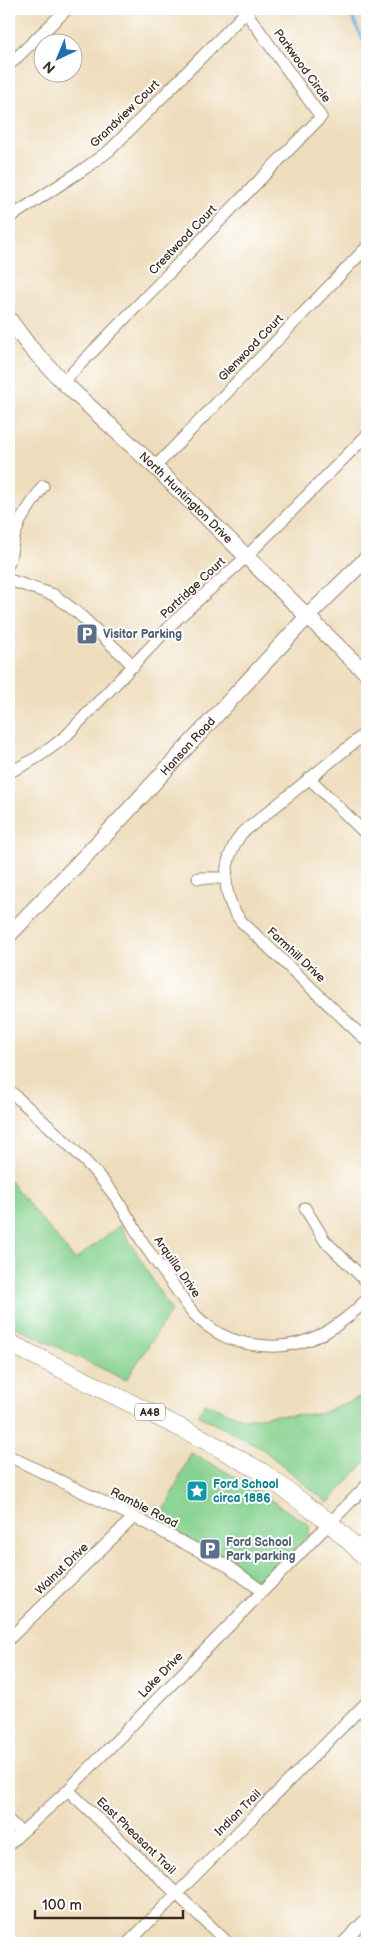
<svg xmlns="http://www.w3.org/2000/svg" width="376" height="1952" font-family="'Balsamiq Sans',sans-serif">
	<style>
		.green { fill: #86d28f; stroke: #607e56 }
		.lines { fill: none; stroke-linecap: round; stroke-linejoin: round }
		.stream { stroke: #69b6e2; stroke-width: 3 }
		.street-casing { stroke: #94846d; stroke-width: 13 }
		.secondary-casing { stroke: #94846d; stroke-width: 17 }
		.primary-casing { stroke: #94846d; stroke-width: 19 }
		.street { stroke: #fff; stroke-width: 11 }
		.secondary { stroke: #fff; stroke-width: 15 }
		.primary { stroke: #fff; stroke-width: 18 }
		.labels { text-anchor: middle; dominant-baseline: central; stroke-width: 4; stroke-linejoin: round; paint-order: stroke }
		.shield { fill: #fff; stroke: #766a62; stroke-width: 1 }
		.shield-label { font-size: 11px; font-weight: bold; fill: #3b2a1e }
		.street-label { font-size: 12px; fill: #3b2a1e; stroke: #fff }
		.service-label { font-size: 12px; font-weight: bold; fill: #4e5e75; stroke: #fff; text-anchor: start }
		.culture-label { font-size: 12px; font-weight: bold; fill: #0d838f; stroke: #fff; text-anchor: start }
	</style>
	<rect width="100%" height="100%" fill="#fff"/>
	<filter id="ink" filterUnits="userSpaceOnUse"><feTurbulence type="fractalNoise" baseFrequency=".02" numOctaves="2"/><feDisplacementMap in="SourceGraphic" scale="10" xChannelSelector="R" yChannelSelector="G"/><feConvolveMatrix kernelMatrix="1 2 1 2 8 2 1 2 1" color-interpolation-filters="sRGB"/></filter>
	<filter id="wash" filterUnits="userSpaceOnUse"><feTurbulence type="fractalNoise" baseFrequency=".0096" numOctaves="4" result="noise"/><feDisplacementMap in="SourceGraphic" scale="20" xChannelSelector="R" yChannelSelector="G"/><feGaussianBlur stdDeviation="1.12" result="paint"/><feColorMatrix in="noise" values="0 0 0 0 0 0 0 0 0 0 0 0 0 0 0 0 0 1.4 0 .05"/><feComposite in="paint" operator="in"/></filter>
	<g filter="url(#wash)">
		<rect width="100%" height="100%" fill="#eeddbc"/>
		<!-- green -->
		<path class="green" d="M 9,1180 L 75,1260 L 120,1225 L 171,1311 L 126,1380 L 9,1324 Z
			M 367,1396 L 367,1460 L 328,1503 L 260,1447 L 198,1415 L 205,1403 L 244,1419 L 275,1415 L 319,1414 L 359,1397 Z
			M 191,1453 L 232,1475 L 309,1525 L 309,1536 L 263,1584 L 159,1522 Z"/>
		<g class="lines">
			<!-- stream -->
			<path class="stream" d="M 349,9 L 367,50"/>
		</g>
	</g>
	<g filter="url(#ink)">
		<g class="lines">
			<!-- street casing -->
			<g class="street-casing">
				<path id="street" d="M 9,65 L 67,9
					M 9,218 L 84,169 L 110,150 L 246,12
					M 63,382 L 321,117 L 246,12 L 242,9
					M 155,467 L 367,247
					M 9,563 L 14,537 L 20,521 L 43,486
					M 9,580 L 54,595 L 79,614 L 134,666
					M 367,732 L 241,834 C 222,861 220,894 241,921 L 367,1041
					M 9,772 C 31,763 48,751 66,736 L 177,619 L 245,558 L 367,435
					M 309,778 L 367,835
					M 198,878 L 226,878
					M 9,1090 C 43,1122 82,1153 111,1191 C 124,1208 134,1228 145,1246 C 155,1261 166,1275 176,1289 C 185,1302 194,1317 208,1326 C 224,1339 247,1345 268,1346 C 309,1348 340,1327 367,1299
					M 305,1208 L 325,1241 L 367,1282
					M 9,1456 L 134,1517 L 228,1566 L 262,1591
					M 9,1639 L 134,1517
					M 68,1790 L 228,1943
					M 9,1821 L 21,1832
					M 9,1844 L 68,1790 L 367,1485
					M 128,1943 L 367,1702
					M 343,1943 L 367,1918"/>
			</g>
			<!-- secondary casing -->
			<g class="secondary-casing">
				<g id="secondary">
					<path id="s1" d="M 9,319 L 29,346 L 63,382 L 155,467 L 353,661 L 367,673"/>
					<path id="s2" d="M 9,935 L 114,826 L 307,617 L 367,558"/>
				</g>
			</g>
			<!-- primary casing -->
			<g class="primary-casing">
				<path id="primary" d="M 9,1343 L 205,1440 L 262,1472 L 330,1523 L 367,1558"/>
			</g>
			<!-- street -->
			<use href="#street" class="street"/>
			<!-- secondary -->
			<use href="#secondary" class="secondary"/>
			<!-- primary -->
			<use href="#primary" class="primary"/>
		</g>
	</g>
	<!-- icons -->
	<defs>
		<g id="parking-square" transform="scale(1.125)"><rect x="-9" y="-9" width="18" height="18" rx="4" fill="#5c6f8a" stroke="#fff"/><path d="M-3.5-5.5H1a3.5 3.5 0 0 1 0 7H-1V5.5H-3.5ZM-1-3.4V-.6H.8a1.4 1.4 0 0 0 0-2.8Z" fill="#fff"/></g>
		<g id="sight-square" transform="scale(1.125)"><rect x="-9" y="-9" width="18" height="18" rx="4" fill="#0f9aa8" stroke="#fff"/><path d="M0-6L1.8-2.2L6-1.7L2.9 1.2L3.7 5.4L0 3.3L-3.7 5.4L-2.9 1.2L-6-1.7L-1.8-2.2Z" fill="#fff"/></g>
	</defs>
	<g fill-rule="evenodd">
		<use href="#parking-square" x="87" y="634"/>
		<use href="#sight-square" x="197" y="1491"/>
		<use href="#parking-square" x="210" y="1549"/>
	</g>
	<g class="labels">
		<!-- shield labels -->
		<rect class="shield" x="135" y="1403.5" width="30" height="17" rx="4"/>
		<g class="shield-label">
			<text x="150" y="1412">A48</text>
		</g>
		<!-- street labels -->
		<g class="street-label">
			<text transform="translate(302 66) rotate(54)">Parkwood Circle</text>
			<text transform="translate(125 114) rotate(-44)">Grandview Court</text>
			<text transform="translate(183 240) rotate(-46)">Crestwood Court</text>
			<text transform="translate(251 348) rotate(-46)">Glenwood Court</text>
			<text stroke="none"><textPath href="#s1" startOffset="252">North Huntington Drive</textPath></text>
			<text transform="translate(193 588) rotate(-43)">Partridge Court</text>
			<text stroke="none"><textPath href="#s2" startOffset="260">Hanson Road</textPath></text>
			<text transform="translate(296 955) rotate(43)">Farmhill Drive</text>
			<text transform="translate(177 1267) rotate(55)">Arquilla Drive</text>
			<text transform="translate(144 1508) rotate(27)">Ramble Road</text>
			<text transform="translate(62 1569) rotate(-44)">Walnut Drive</text>
			<text transform="translate(161 1675) rotate(-46)">Lake Drive</text>
			<text transform="translate(238 1813) rotate(-45)">Indian Trail</text>
			<text transform="translate(136 1836) rotate(44)">East Pheasant Trail</text>
		</g>
		<!-- service labels -->
		<g class="service-label">
			<text x="103" y="634">Visitor Parking</text>
			<text x="226" y="1542">Ford School<tspan x="226" dy="14">Park parking</tspan></text>
		</g>
		<!-- culture labels -->
		<g class="culture-label">
			<text x="213" y="1484">Ford School<tspan x="213" dy="14">circa 1886</tspan></text>
		</g>
	</g>
	<!-- margin -->
	<rect width="376" height="1952" fill="none" stroke="#fff" stroke-width="30"/>
	<!-- north arrow -->
	<g transform="translate(58 58) rotate(224)"><circle r="24" fill="#ffffff" stroke="#b1aaa5"/>
	<path d="M0-4L9 19L0 12L-9 19Z" fill="#1f6fb2"/>
	<text y="-8" font-size="14" font-weight="bold" text-anchor="middle" fill="#3b2a1e">N</text>
	</g>
	<!-- scale -->
	<path d="M35 1910v8h148v-8" fill="none" stroke="#3b2a1e" stroke-width="2.5"/>
	<text x="42" y="1910" font-size="15" fill="#3b2a1e" stroke="#ffffff" stroke-width="4" paint-order="stroke">100 m</text>
</svg>
